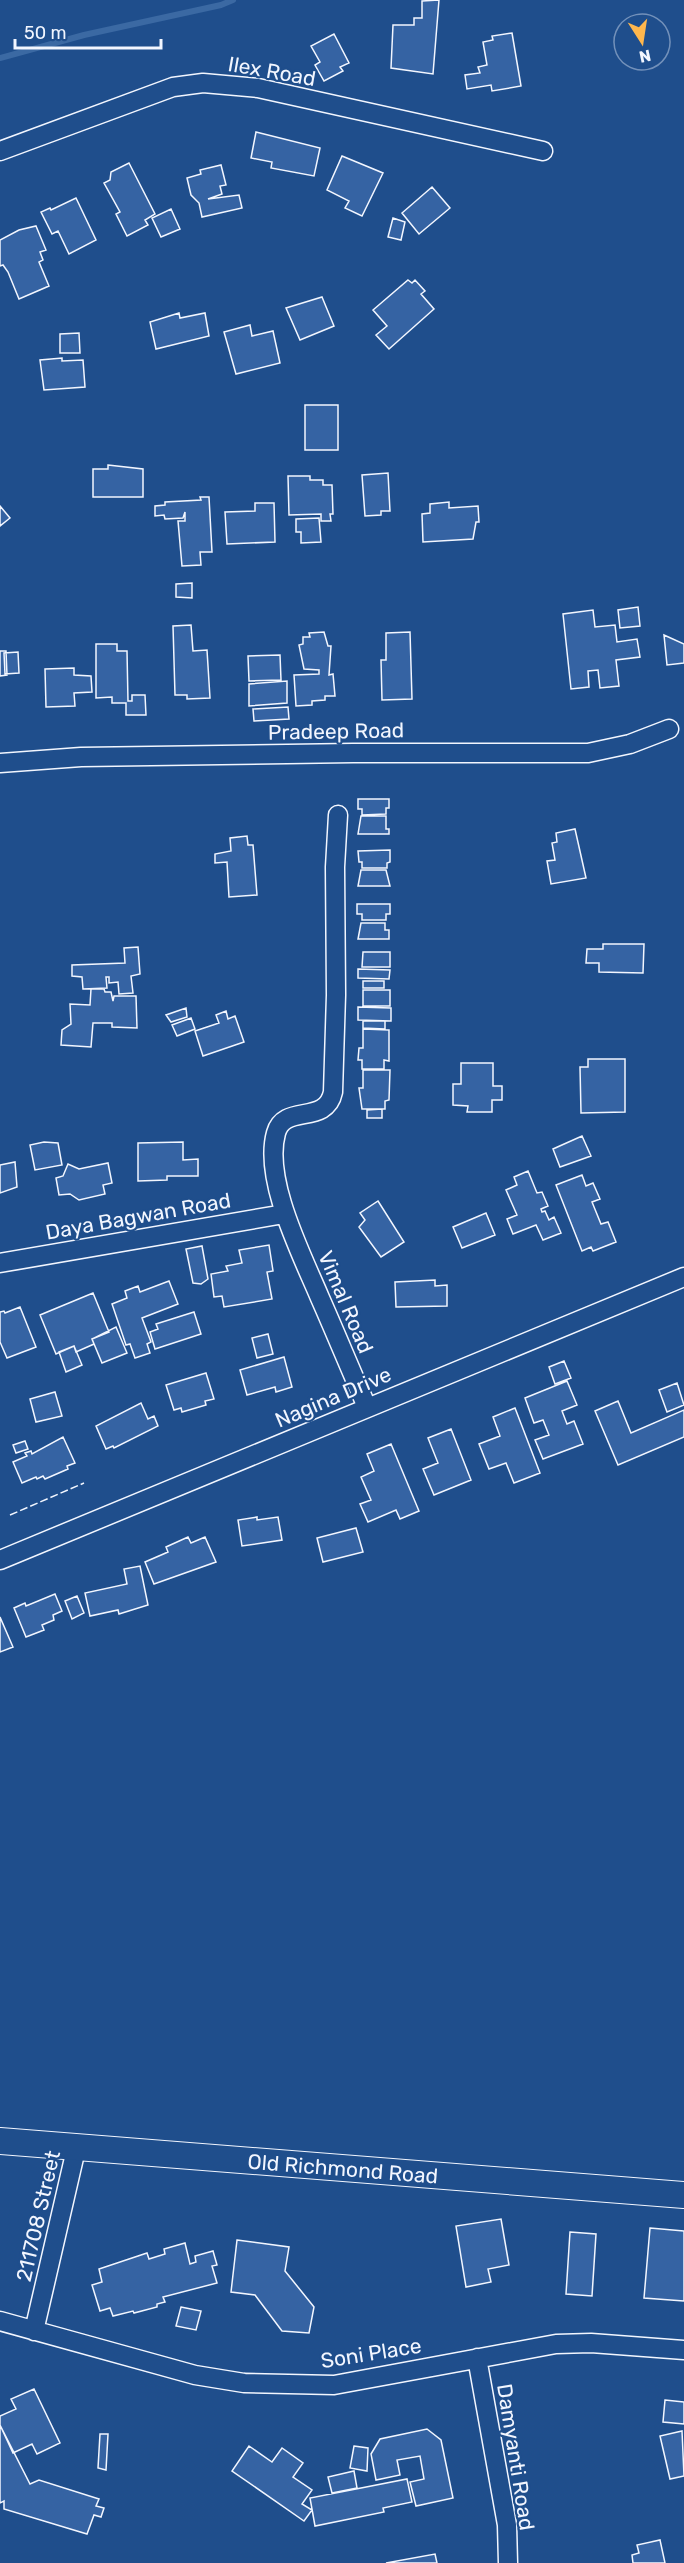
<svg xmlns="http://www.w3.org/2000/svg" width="684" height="2563" font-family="Rubik,sans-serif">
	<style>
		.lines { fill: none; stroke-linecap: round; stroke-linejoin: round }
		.stream { stroke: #3b69a3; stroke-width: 6 }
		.building { fill: #3563a3; stroke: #f2f6ff; stroke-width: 1.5 }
		.street-casing { stroke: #f2f6ff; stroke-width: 21 }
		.secondary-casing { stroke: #f2f6ff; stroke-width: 28 }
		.street { stroke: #1f4e8c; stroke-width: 18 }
		.secondary { stroke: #1f4e8c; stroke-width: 26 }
		.fence { stroke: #f2f6ff; stroke-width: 1.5; stroke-dasharray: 8 3; stroke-linecap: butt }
		.labels { text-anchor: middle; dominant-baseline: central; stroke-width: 4.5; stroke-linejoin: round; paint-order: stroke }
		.street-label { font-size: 21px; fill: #f2f6ff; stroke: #1f4e8c }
	</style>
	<rect width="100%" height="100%" fill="#1f4e8c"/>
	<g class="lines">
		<!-- stream -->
		<path class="stream" d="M 0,58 L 84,35 L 221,5 L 233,0"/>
	</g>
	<!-- building -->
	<path class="building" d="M 439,0 L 433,74 L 391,68 L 393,25 L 414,25 L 414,18 L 422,18 L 422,1 Z
		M 512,33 L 521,86 L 492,91 L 491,85 L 467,89 L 465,75 L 480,73 L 478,67 L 487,65 L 483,42 L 493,40 L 492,36 Z
		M 334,34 L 349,63 L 340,67 L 343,71 L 324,81 L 315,65 L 320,62 L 311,46 Z
		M 256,132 L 320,148 L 314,176 L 271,168 L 272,162 L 251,158 Z
		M 342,156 L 383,173 L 362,216 L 345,208 L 349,201 L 327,190 Z
		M 129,163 L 155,214 L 145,220 L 148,225 L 127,236 L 116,214 L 120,212 L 104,183 L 110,180 L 111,172 Z
		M 221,165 L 226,185 L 220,186 L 222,194 L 208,199 L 239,195 L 242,208 L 202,217 L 199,203 L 191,195 L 187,178 L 201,174 L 200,170 Z
		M 432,187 L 450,208 L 419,234 L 402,213 Z
		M 76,198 L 96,240 L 69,254 L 58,231 L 52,234 L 41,212 L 50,208 L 51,210 Z
		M 171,209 L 180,229 L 161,237 L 152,218 Z
		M 393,218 L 405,222 L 401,240 L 388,237 Z
		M 36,226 L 46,250 L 40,252 L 43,260 L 39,262 L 49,286 L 19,299 L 8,272 L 3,265 L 0,266 L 0,240 L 19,230 Z
		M 408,280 L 412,283 L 415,280 L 425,291 L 421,294 L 434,309 L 389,349 L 376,335 L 387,326 L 373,310 Z
		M 322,297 L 334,326 L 300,340 L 286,308 Z
		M 179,313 L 180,318 L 205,313 L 209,336 L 156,349 L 150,322 Z
		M 250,325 L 252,336 L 273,331 L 280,363 L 236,374 L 224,332 Z
		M 79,333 L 80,353 L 60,353 L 60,334 Z
		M 62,358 L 62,361 L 83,360 L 85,387 L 44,390 L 40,360 Z
		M 305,405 L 338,405 L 338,450 L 305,450 Z
		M 108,465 L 143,469 L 143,497 L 93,497 L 93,469 L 108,469 Z
		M 388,473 L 390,511 L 381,511 L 381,515 L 365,516 L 362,475 Z
		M 288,476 L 310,476 L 310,480 L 323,480 L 323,485 L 332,485 L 333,514 L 330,514 L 331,521 L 321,521 L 321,514 L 289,515 Z
		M 200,497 L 209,497 L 212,552 L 200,552 L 201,565 L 182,566 L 178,521 L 185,521 L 185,512 L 183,518 L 165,519 L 164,515 L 155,516 L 155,506 L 165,505 L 165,502 L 201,500 Z
		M 449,502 L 449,508 L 478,506 L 479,522 L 476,522 L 473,539 L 423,542 L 422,514 L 430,513 L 430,504 Z
		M 255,503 L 274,503 L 275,542 L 227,544 L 225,512 L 255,511 Z
		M 0,506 L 10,518 L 0,526 Z
		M 319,518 L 321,542 L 301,543 L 301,532 L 296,532 L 296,519 Z
		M 192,583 L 192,598 L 176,597 L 176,584 Z
		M 638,607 L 640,626 L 620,628 L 618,610 Z
		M 593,610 L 595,627 L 615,625 L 617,642 L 637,639 L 640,657 L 616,660 L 619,686 L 600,688 L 598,670 L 588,671 L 589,687 L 571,689 L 563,614 Z
		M 191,625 L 193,651 L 207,650 L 210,698 L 187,699 L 187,695 L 175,695 L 173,626 Z
		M 324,632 L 328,646 L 331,646 L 329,675 L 333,674 L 335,696 L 325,696 L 325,700 L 312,701 L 312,705 L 296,706 L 294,675 L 319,674 L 319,670 L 304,669 L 299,645 L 303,644 L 303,637 L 310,637 L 309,633 Z
		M 410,632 L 412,699 L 382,700 L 381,660 L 386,660 L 386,633 Z
		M 664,635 L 684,644 L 684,663 L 667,665 Z
		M 96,644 L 117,644 L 117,651 L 127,651 L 128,701 L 132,701 L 132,695 L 145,695 L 146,715 L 126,715 L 126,703 L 112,703 L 112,697 L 96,698 Z
		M 0,651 L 6,651 L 7,675 L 0,676 Z
		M 18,652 L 19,673 L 5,674 L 4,653 Z
		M 280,655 L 281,680 L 249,681 L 248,656 Z
		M 74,668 L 74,675 L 91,676 L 92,692 L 74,693 L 75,706 L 46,707 L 45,669 Z
		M 287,681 L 287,703 L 249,706 L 249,684 Z
		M 288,707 L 289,719 L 254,721 L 253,709 Z
		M 358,799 L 389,799 L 389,808 L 386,808 L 386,814 L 362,815 L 362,809 L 358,809 Z
		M 361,816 L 386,816 L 386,829 L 389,829 L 389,834 L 358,834 Z
		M 575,829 L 586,878 L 551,884 L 547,861 L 555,860 L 552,843 L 557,842 L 556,833 Z
		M 247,836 L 248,845 L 253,845 L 257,895 L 229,897 L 227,862 L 215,863 L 215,854 L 231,851 L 230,838 Z
		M 390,850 L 390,862 L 387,863 L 387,868 L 362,868 L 362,862 L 359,862 L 358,851 Z
		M 361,870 L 386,870 L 390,886 L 358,886 Z
		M 357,904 L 390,904 L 390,914 L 386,914 L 386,920 L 362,920 L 362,914 L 357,914 Z
		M 361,923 L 385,923 L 385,930 L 389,930 L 389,939 L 358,939 Z
		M 603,944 L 644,944 L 643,973 L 599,972 L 599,963 L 586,963 L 587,949 L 603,949 Z
		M 138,947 L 140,974 L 131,976 L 133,993 L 119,994 L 118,982 L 109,983 L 109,977 L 106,977 L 107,988 L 83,989 L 82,977 L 72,976 L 72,965 L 125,963 L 124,948 Z
		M 363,952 L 390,952 L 390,967 L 362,967 Z
		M 358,969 L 390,970 L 389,979 L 358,978 Z
		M 363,981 L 384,981 L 384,988 L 363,988 Z
		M 91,989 L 104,989 L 105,992 L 111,992 L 113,1001 L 114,996 L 136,996 L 137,1028 L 112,1027 L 112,1023 L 93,1023 L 91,1047 L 61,1045 L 62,1030 L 71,1024 L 70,1004 L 90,1005 Z
		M 363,990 L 390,990 L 390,1006 L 363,1006 Z
		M 358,1007 L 391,1008 L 391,1021 L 358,1020 Z
		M 186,1008 L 187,1017 L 171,1022 L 166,1015 Z
		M 226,1011 L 228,1019 L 235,1016 L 244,1042 L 203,1056 L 195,1031 L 219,1023 L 216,1015 Z
		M 191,1018 L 195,1029 L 177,1036 L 172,1025 Z
		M 363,1021 L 385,1021 L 385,1029 L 363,1028 Z
		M 363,1029 L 389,1030 L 389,1061 L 384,1060 L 384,1069 L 362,1069 L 362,1060 L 358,1060 L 359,1048 L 363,1048 Z
		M 588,1059 L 625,1059 L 625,1112 L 581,1113 L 580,1067 L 588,1067 Z
		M 461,1063 L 493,1063 L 493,1086 L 502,1086 L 502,1100 L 492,1100 L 492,1112 L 467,1112 L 468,1106 L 453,1105 L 453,1084 L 461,1084 Z
		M 363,1070 L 390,1070 L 389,1100 L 385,1101 L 385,1109 L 362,1109 L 359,1088 L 363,1088 Z
		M 382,1109 L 382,1118 L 367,1118 L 367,1110 Z
		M 582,1136 L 591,1156 L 560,1167 L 553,1149 Z
		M 44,1142 L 58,1143 L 62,1165 L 35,1170 L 30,1145 Z
		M 183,1142 L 183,1160 L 198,1159 L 198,1176 L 167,1176 L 167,1180 L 138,1181 L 138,1143 Z
		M 15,1162 L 17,1187 L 0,1193 L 0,1165 Z
		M 108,1163 L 112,1183 L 103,1185 L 105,1194 L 79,1200 L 70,1194 L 59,1195 L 56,1178 L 63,1176 L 68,1164 L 79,1169 Z
		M 528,1171 L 537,1193 L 542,1192 L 548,1206 L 541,1209 L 542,1212 L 545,1211 L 549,1220 L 554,1217 L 561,1233 L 543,1240 L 536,1225 L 513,1234 L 507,1219 L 517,1215 L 506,1190 L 517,1185 L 514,1177 Z
		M 582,1175 L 586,1186 L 593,1183 L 600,1199 L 592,1202 L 601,1224 L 608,1222 L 616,1242 L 593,1251 L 591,1247 L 582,1251 L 556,1185 Z
		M 378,1201 L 404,1242 L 381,1257 L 359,1227 L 365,1220 L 360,1213 Z
		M 486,1213 L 495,1235 L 462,1248 L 453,1227 Z
		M 269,1245 L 273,1271 L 267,1272 L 272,1299 L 224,1307 L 222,1296 L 214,1297 L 211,1274 L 228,1271 L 226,1266 L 242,1263 L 239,1250 Z
		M 202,1246 L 208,1279 L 201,1284 L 193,1283 L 186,1249 Z
		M 435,1280 L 435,1286 L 447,1285 L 447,1306 L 396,1307 L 395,1282 Z
		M 169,1281 L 178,1304 L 142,1318 L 151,1342 L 147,1344 L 150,1353 L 135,1358 L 130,1344 L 126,1345 L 112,1304 L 127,1298 L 125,1291 L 138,1286 L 140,1292 Z
		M 93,1293 L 109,1332 L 92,1339 L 94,1344 L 76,1352 L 74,1346 L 56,1354 L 40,1315 Z
		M 20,1307 L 36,1347 L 7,1358 L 0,1342 L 0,1312 L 4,1311 L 5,1313 Z
		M 194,1312 L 201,1334 L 155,1349 L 150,1332 L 158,1329 L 156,1324 Z
		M 116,1327 L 127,1353 L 102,1363 L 92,1339 Z
		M 268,1334 L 273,1354 L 257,1358 L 252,1338 Z
		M 74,1346 L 82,1365 L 66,1372 L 59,1352 Z
		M 284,1357 L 292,1387 L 276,1392 L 275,1387 L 247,1395 L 240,1370 Z
		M 564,1361 L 571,1378 L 555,1384 L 549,1367 Z
		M 206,1373 L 214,1399 L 205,1401 L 206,1405 L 182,1412 L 181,1408 L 174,1410 L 166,1385 Z
		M 567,1381 L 577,1405 L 562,1411 L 567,1424 L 574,1421 L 583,1444 L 543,1459 L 535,1440 L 549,1435 L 543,1420 L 534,1423 L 525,1398 Z
		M 677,1383 L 684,1405 L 667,1412 L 659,1390 Z
		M 55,1392 L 62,1416 L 36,1422 L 30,1399 Z
		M 618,1401 L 631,1433 L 684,1410 L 684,1437 L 618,1465 L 595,1411 Z
		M 141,1403 L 148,1419 L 154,1416 L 158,1426 L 114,1448 L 113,1446 L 106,1449 L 96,1426 Z
		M 515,1408 L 540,1473 L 514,1483 L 506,1463 L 489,1469 L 479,1444 L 500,1436 L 493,1417 Z
		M 451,1429 L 471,1480 L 434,1495 L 423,1469 L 438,1463 L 428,1438 Z
		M 63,1437 L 75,1463 L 67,1466 L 68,1469 L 45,1479 L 43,1476 L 37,1479 L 36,1477 L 22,1483 L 13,1462 L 27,1456 L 25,1453 L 31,1451 L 32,1454 Z
		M 25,1441 L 28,1449 L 16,1453 L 13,1445 Z
		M 391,1444 L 419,1511 L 400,1519 L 396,1510 L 368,1522 L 360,1504 L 371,1500 L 361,1477 L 374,1471 L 367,1454 Z
		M 257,1517 L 257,1520 L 278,1517 L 282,1540 L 242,1546 L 238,1520 Z
		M 356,1528 L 363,1552 L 323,1562 L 317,1538 Z
		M 188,1537 L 191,1543 L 205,1537 L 216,1562 L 154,1584 L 145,1562 L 168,1552 L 166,1547 Z
		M 140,1566 L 148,1605 L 119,1614 L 118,1610 L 90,1616 L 85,1593 L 127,1584 L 124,1569 Z
		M 55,1594 L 62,1611 L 53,1615 L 54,1620 L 42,1625 L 44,1630 L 26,1637 L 14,1608 L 25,1603 L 26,1606 Z
		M 77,1596 L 84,1613 L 72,1619 L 65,1601 Z
		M 0,1617 L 13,1647 L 0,1652 Z
		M 501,2219 L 509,2265 L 488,2269 L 491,2282 L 466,2287 L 456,2226 Z
		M 650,2228 L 684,2231 L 684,2301 L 644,2298 Z
		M 570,2232 L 596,2234 L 592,2296 L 566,2294 Z
		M 237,2240 L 289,2247 L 285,2271 L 314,2307 L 309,2333 L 282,2331 L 255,2295 L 231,2292 Z
		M 185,2243 L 190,2264 L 196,2262 L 195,2256 L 213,2251 L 217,2265 L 212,2266 L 217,2283 L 163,2297 L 165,2302 L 157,2304 L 157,2307 L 134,2313 L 133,2311 L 113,2316 L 110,2308 L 100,2311 L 92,2285 L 102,2282 L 99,2269 L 147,2253 L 149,2259 L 165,2254 L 164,2249 Z
		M 181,2307 L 201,2311 L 196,2330 L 176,2326 Z
		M 34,2389 L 60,2443 L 37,2454 L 32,2444 L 13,2453 L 0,2425 L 0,2416 L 16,2409 L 11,2399 Z
		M 665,2400 L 684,2402 L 684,2424 L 663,2422 Z
		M 0,2425 L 30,2484 L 39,2480 L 99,2499 L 96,2506 L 104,2508 L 101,2517 L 94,2515 L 87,2534 L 4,2509 L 4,2501 L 0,2503 Z
		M 427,2429 L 441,2440 L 453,2498 L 416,2506 L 410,2482 L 424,2479 L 420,2456 L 397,2460 L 400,2475 L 376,2480 L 371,2454 L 380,2439 Z
		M 682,2431 L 684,2476 L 670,2479 L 660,2436 Z
		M 100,2434 L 108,2434 L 106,2470 L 98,2468 Z
		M 249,2446 L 272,2462 L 282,2448 L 303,2463 L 293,2477 L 312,2490 L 302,2504 L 312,2510 L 304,2521 L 232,2471 Z
		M 354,2446 L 368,2448 L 367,2471 L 350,2468 Z
		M 354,2471 L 357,2488 L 332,2493 L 328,2477 Z
		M 407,2479 L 412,2502 L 383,2508 L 384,2512 L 315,2526 L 310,2498 Z
		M 660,2540 L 665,2563 L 633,2563 L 632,2555 L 639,2553 L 637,2545 Z
		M 435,2554 L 437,2563 L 386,2563 Z"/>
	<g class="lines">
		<!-- street casing -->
		<g class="street-casing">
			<path id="street" d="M 0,151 L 173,87 L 203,83 L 258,88 L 543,151
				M 0,763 L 81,757 L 353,753 L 588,753 L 630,744 L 669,729
				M 338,815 L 335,867 L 336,995 L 333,1092 C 326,1126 284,1103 276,1133 C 263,1180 302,1255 320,1298 C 336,1334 351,1371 367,1407
				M 0,1263 L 284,1214
				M 0,1560 L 684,1277
				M 0,2321 L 195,2375 L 244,2383 L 334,2385 L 556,2344 L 591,2343 L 684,2350
				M 34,2331 L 77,2145
				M 477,2358 L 507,2525 L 508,2563"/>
		</g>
		<!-- secondary casing -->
		<g class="secondary-casing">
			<g id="secondary">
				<path id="s1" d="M 0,2141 L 684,2195"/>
			</g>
		</g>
		<!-- street -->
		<use href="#street" class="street"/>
		<!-- secondary -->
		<use href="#secondary" class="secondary"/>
		<!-- fence -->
		<path class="fence" d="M 10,1515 L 84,1483"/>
	</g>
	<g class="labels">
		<!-- street labels -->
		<g class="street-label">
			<text transform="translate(272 71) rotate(10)">Ilex Road</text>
			<text transform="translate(336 731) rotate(-1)">Pradeep Road</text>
			<text transform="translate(138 1216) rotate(-10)">Daya Bagwan Road</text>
			<text transform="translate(346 1302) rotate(67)">Vimal Road</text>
			<text transform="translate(333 1397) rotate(-23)">Nagina Drive</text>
			<text stroke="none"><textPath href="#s1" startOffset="344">Old Richmond Road</textPath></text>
			<text transform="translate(38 2216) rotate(-77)">211708 Street</text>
			<text transform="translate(371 2353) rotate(-9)">Soni Place</text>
			<text transform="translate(516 2457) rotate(81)">Damyanti Road</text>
		</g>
	</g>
	<!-- north arrow -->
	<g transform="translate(642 42) rotate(168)"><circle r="28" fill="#1f4e8c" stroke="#7391ba" stroke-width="1.5"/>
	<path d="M0-4.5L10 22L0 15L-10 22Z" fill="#ffb74d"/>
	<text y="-9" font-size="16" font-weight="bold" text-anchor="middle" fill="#f2f6ff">N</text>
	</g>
	<!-- scale -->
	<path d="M15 39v9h146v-9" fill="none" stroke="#f2f6ff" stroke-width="3"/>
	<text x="24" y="39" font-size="18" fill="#f2f6ff" stroke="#1f4e8c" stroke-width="4.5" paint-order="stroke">50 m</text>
</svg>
